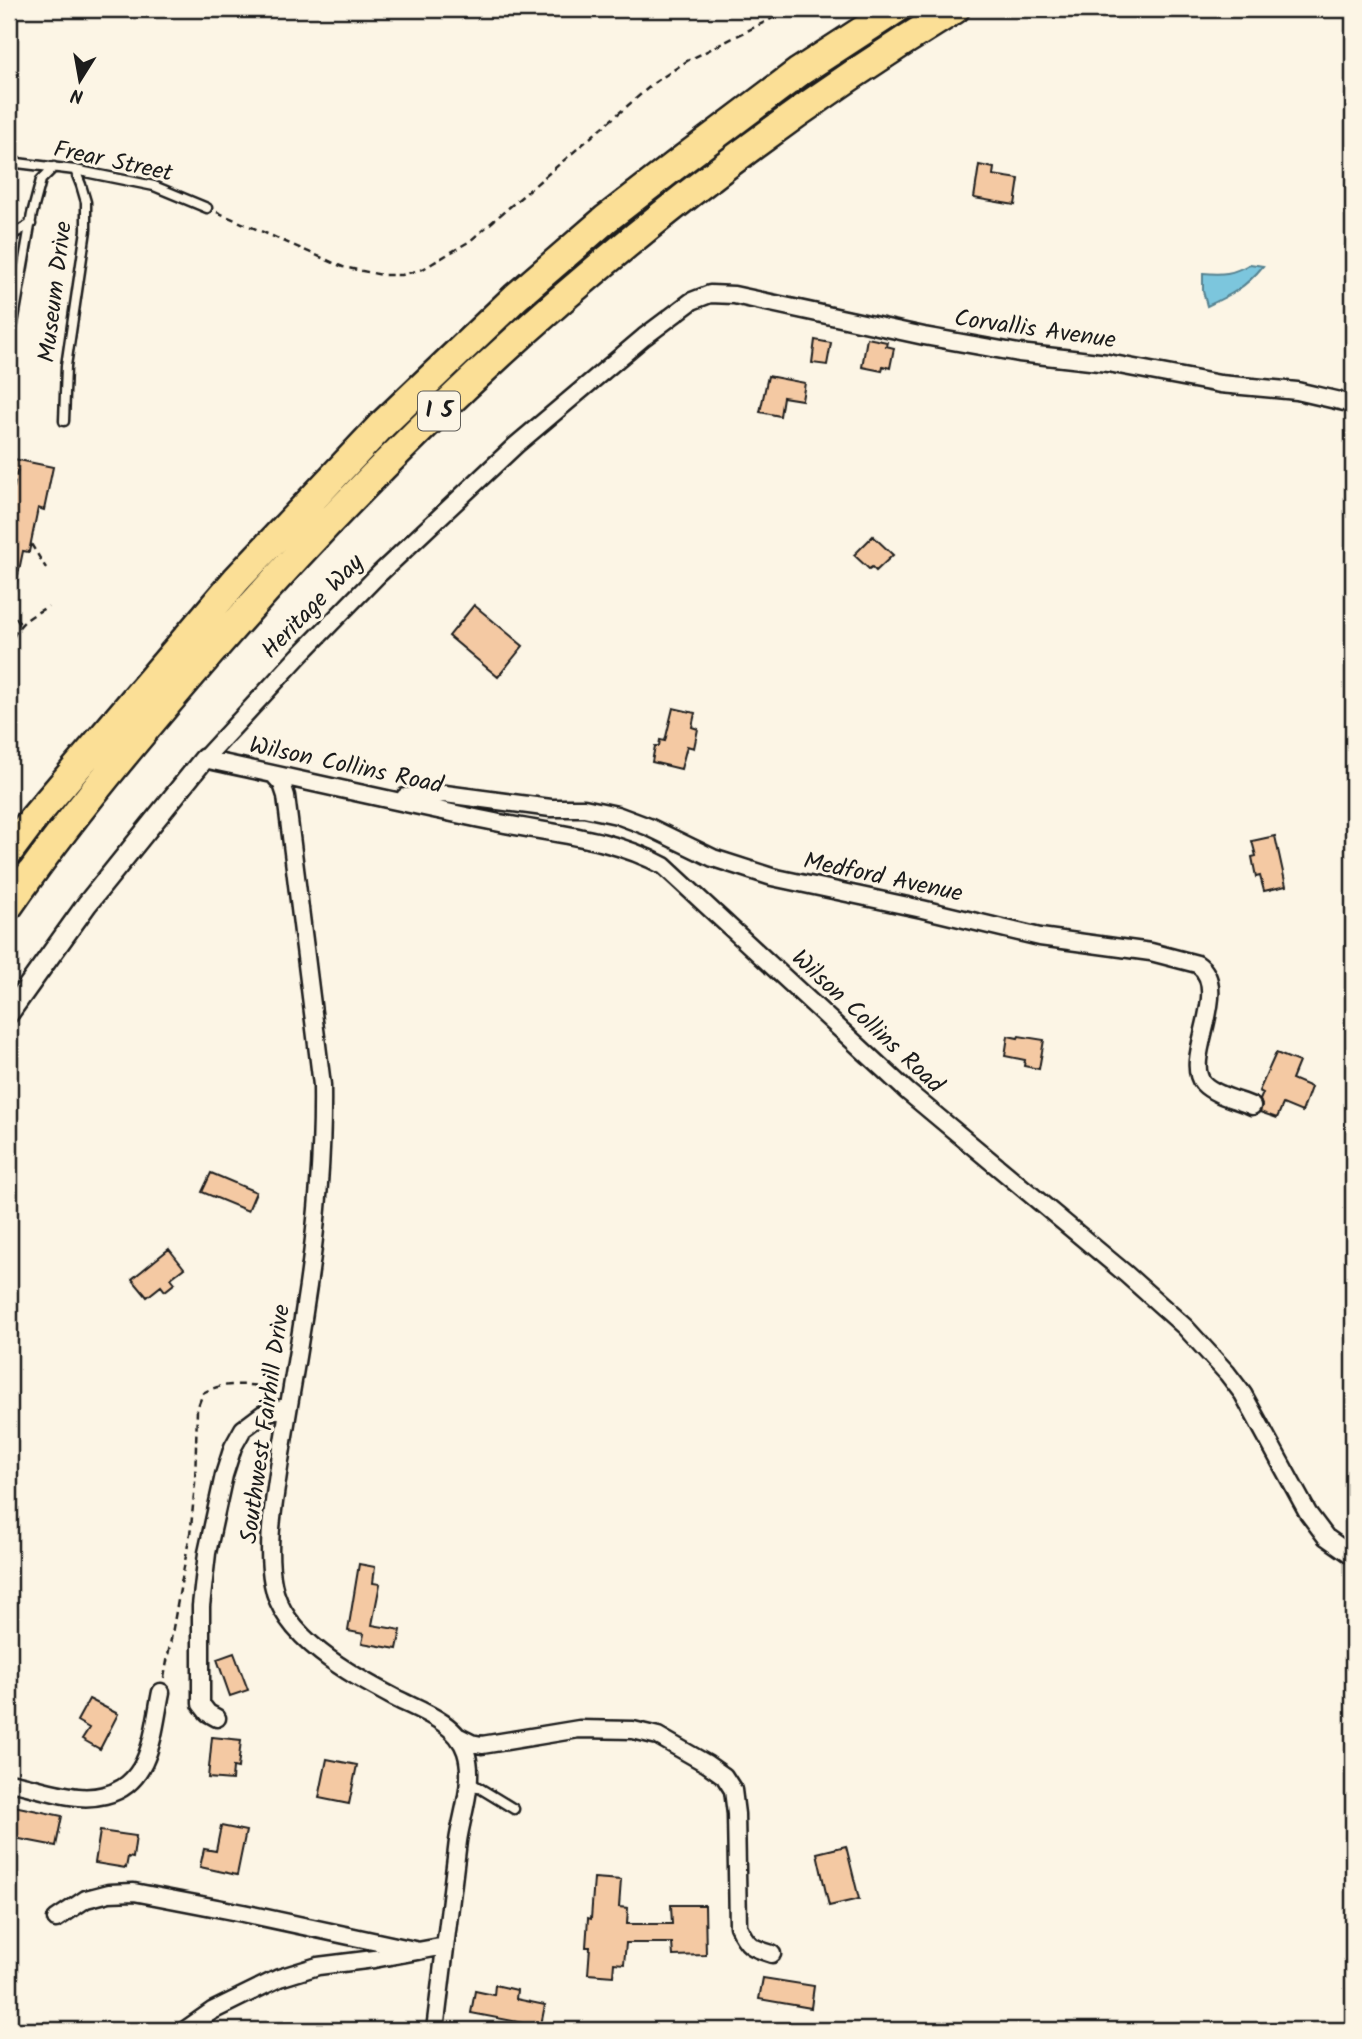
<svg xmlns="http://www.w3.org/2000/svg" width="1362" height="2039" font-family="Kalam,sans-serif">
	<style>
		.water { fill: #7cc6dd; stroke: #568290; stroke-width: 2 }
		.building { fill: #f4c9a3; stroke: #1c1c1c; stroke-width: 2 }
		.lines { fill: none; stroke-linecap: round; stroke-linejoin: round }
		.service-casing { stroke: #1c1c1c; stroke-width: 13 }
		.minor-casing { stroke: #1c1c1c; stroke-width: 21 }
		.tertiary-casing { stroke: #1c1c1c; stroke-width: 24 }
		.motorway-casing { stroke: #1c1c1c; stroke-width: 33 }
		.path { stroke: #1c1c1c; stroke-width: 2.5; stroke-dasharray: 7 5; stroke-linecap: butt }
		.service { stroke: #fcf5e5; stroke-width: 8 }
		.minor { stroke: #fcf5e5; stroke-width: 16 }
		.tertiary { stroke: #fcf5e5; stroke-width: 19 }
		.motorway { stroke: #fbdf96; stroke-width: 28 }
		.labels { text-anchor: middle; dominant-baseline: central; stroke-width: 6; stroke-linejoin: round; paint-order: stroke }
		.shield { fill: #fcf5e5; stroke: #5f5d58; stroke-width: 2 }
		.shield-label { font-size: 23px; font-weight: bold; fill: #1c1c1c }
		.street-label { font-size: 24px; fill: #1c1c1c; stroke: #fcf5e5 }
	</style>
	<rect width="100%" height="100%" fill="#fcf5e5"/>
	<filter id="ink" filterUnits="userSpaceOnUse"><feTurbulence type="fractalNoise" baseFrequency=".0143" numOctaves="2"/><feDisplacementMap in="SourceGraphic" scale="14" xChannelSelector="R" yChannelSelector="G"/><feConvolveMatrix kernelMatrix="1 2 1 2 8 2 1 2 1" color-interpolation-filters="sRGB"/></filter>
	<g filter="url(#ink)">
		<!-- water -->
		<path class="water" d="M 1250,264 L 1263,266 C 1246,287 1231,295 1207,306 L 1203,291 L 1203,273 C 1223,275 1232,274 1250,264 Z"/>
		<!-- building -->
		<path class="building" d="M 979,165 L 994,168 L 993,175 L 1019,179 L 1015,205 L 974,198 Z
			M 867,338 L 887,342 L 886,346 L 894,348 L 890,368 L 883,366 L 882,371 L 862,367 Z
			M 815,340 L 831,343 L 827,365 L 812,363 Z
			M 768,376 L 805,383 L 802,400 L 783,397 L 780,416 L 760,412 Z
			M 9,458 L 53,467 L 44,510 L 38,508 L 29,552 L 23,551 L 15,590 L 9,589 Z
			M 873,536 L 893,555 L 876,571 L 872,567 L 869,569 L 854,555 Z
			M 474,605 L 523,646 L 498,677 L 449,636 Z
			M 673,708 L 695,713 L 692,727 L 698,729 L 694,748 L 687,746 L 681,769 L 652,762 L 655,746 L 659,746 L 660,740 L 665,741 Z
			M 1275,836 L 1286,886 L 1264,891 L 1260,876 L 1256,877 L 1252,857 L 1256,856 L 1252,841 Z
			M 1008,1036 L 1018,1038 L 1019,1036 L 1044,1040 L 1039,1069 L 1024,1066 L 1025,1060 L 1005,1056 Z
			M 1276,1053 L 1299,1062 L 1292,1079 L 1311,1087 L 1302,1112 L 1283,1104 L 1277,1118 L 1260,1112 L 1262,1105 L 1260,1100 L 1263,1093 L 1259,1091 Z
			M 211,1173 L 256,1192 L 248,1211 L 202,1192 Z
			M 169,1249 L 184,1268 L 171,1278 L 175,1283 L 165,1291 L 161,1286 L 147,1297 L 132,1279 Z
			M 359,1564 L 375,1567 L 373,1583 L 380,1584 L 372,1625 L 401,1630 L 397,1649 L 362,1643 L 364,1634 L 348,1631 Z
			M 234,1653 L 248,1690 L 230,1696 L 217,1659 Z
			M 89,1699 L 118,1714 L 100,1749 L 82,1739 L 89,1728 L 77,1721 Z
			M 212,1737 L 241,1740 L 238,1768 L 233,1767 L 232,1780 L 208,1778 Z
			M 327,1759 L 357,1765 L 349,1804 L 319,1798 Z
			M 9,1805 L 62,1816 L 56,1846 L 9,1837 Z
			M 221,1826 L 246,1831 L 237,1875 L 200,1867 L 204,1849 L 216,1851 Z
			M 100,1831 L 136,1836 L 133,1858 L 128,1857 L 126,1868 L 95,1863 Z
			M 846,1846 L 859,1899 L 829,1906 L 817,1853 Z
			M 594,1878 L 621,1880 L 619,1907 L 628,1908 L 627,1924 L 672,1924 L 671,1905 L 705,1905 L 706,1955 L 673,1956 L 672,1943 L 626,1943 L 624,1964 L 614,1963 L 613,1976 L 588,1974 L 590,1947 L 586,1947 L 588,1918 L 591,1919 Z
			M 763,1978 L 814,1986 L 811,2008 L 759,1999 Z
			M 495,1985 L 517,1990 L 516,1999 L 545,2005 L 540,2030 L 521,2030 L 523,2023 L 471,2013 L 475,1991 L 494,1995 Z"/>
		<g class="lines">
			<!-- service casing -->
			<g class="service-casing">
				<path id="service" d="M 9,162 L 75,170 L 154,186 L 207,208
					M 9,233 L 17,232 L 31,224
					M 9,340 L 13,324 L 32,214 L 41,180 L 54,167
					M 64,421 L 66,366 L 86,230 L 86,202 L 81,185 L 75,170
					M 468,1781 L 514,1809"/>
			</g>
			<!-- minor casing -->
			<g class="minor-casing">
				<path id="minor" d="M 204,759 C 301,780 398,802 495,822 C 553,834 611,837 664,866 L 908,1092 L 1126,1274 L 1185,1327 L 1227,1373 L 1243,1394 L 1308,1513 L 1326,1537 L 1353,1556
					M 204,759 L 299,656 L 379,574 L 516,445 L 644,337 L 692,301 L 710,294 L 734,295 L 924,336 L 1019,353 L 1108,363 L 1220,384 L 1297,391 L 1353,404
					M 273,774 L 282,784 L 286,796 L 322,1085 C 323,1160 316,1237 304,1312 C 296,1366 286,1420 278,1474 C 273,1509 266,1548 273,1584 C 283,1639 352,1675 397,1699 C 421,1711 457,1723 466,1752 C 475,1780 462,1814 458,1841 C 450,1904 443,1967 435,2030
					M 405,797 L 445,794 L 551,808 L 584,808 L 617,815 L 649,827 L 713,858 L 772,877 L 922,909 L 1040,937 L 1151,952 L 1197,964 C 1233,988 1182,1059 1203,1083 C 1214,1095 1238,1100 1252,1106
					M 217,1718 L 208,1713 L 201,1704 L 201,1606 L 207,1553 L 224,1475 L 233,1447 L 243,1429 L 263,1414 L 288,1406
					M 459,1737 L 471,1743 L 482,1745 L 579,1729 L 633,1730 L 658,1736 L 707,1764 L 724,1776 L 733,1790 L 736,1814 L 738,1926 C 747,1946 752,1948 772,1954
					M 9,1782 C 31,1786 56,1795 78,1797 C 87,1798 97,1797 105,1795 C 152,1784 153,1730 161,1692
					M 56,1919 L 86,1899 L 109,1893 L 134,1892 L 243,1913 L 419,1951
					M 185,2030 L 212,2011 L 279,1978 L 318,1966 L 374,1959 L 445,1946"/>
			</g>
			<!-- tertiary casing -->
			<g class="tertiary-casing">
				<path id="tertiary" d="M 9,1013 L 87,904 L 204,759"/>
			</g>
			<!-- motorway casing -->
			<g class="motorway-casing">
				<path id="motorway" d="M 9,851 L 33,819 L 237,579 L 382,425 L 516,297 L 606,219 L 681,161 L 799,72 L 896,9
					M 9,905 C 70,817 140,734 210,653 C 427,403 672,182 955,9"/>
			</g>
			<!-- path -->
			<path class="path" d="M 217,212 L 343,267 L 382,275 L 402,275 L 423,269 L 470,241 L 654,83 L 687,61 L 791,9
				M 9,512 L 18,467
				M 31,544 L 46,568
				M 9,607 L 20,624
				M 9,649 C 18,622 24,621 48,606
				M 164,1678 L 191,1528 L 195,1483 L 197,1409 L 203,1393 C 225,1380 252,1386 277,1387"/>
			<!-- service -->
			<use href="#service" class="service"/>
			<!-- minor -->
			<use href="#minor" class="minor"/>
			<!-- tertiary -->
			<use href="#tertiary" class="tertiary"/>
			<!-- motorway -->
			<use href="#motorway" class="motorway"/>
		</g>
	</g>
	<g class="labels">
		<!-- shield labels -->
		<rect class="shield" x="418" y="391.5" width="42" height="39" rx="5"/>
		<g class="shield-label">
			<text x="439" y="411">I 5</text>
		</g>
		<!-- street labels -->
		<g class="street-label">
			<text transform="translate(113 162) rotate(12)">Frear Street</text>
			<text transform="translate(56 292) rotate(-83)">Museum Drive</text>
			<text transform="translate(1035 330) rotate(8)">Corvallis Avenue</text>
			<text transform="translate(313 607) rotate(-46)">Heritage Way</text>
			<text transform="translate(346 766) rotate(12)">Wilson Collins Road</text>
			<text transform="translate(883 878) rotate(12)">Medford Avenue</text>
			<text transform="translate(867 1022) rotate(43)">Wilson Collins Road</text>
			<text transform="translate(266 1424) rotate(-82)">Southwest Fairhill Drive</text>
		</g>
	</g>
	<!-- margin -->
	<rect width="1362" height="2039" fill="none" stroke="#fcf5e5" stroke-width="35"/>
	<rect x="18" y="18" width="1327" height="2004" fill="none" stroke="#1c1c1c" stroke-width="2.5" filter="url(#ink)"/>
	<!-- north arrow -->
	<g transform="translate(80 80) rotate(191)" stroke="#fcf5e5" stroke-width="5" paint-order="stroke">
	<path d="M0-5L12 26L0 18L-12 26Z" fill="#1c1c1c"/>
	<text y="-10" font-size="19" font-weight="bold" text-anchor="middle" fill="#1c1c1c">N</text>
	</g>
</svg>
